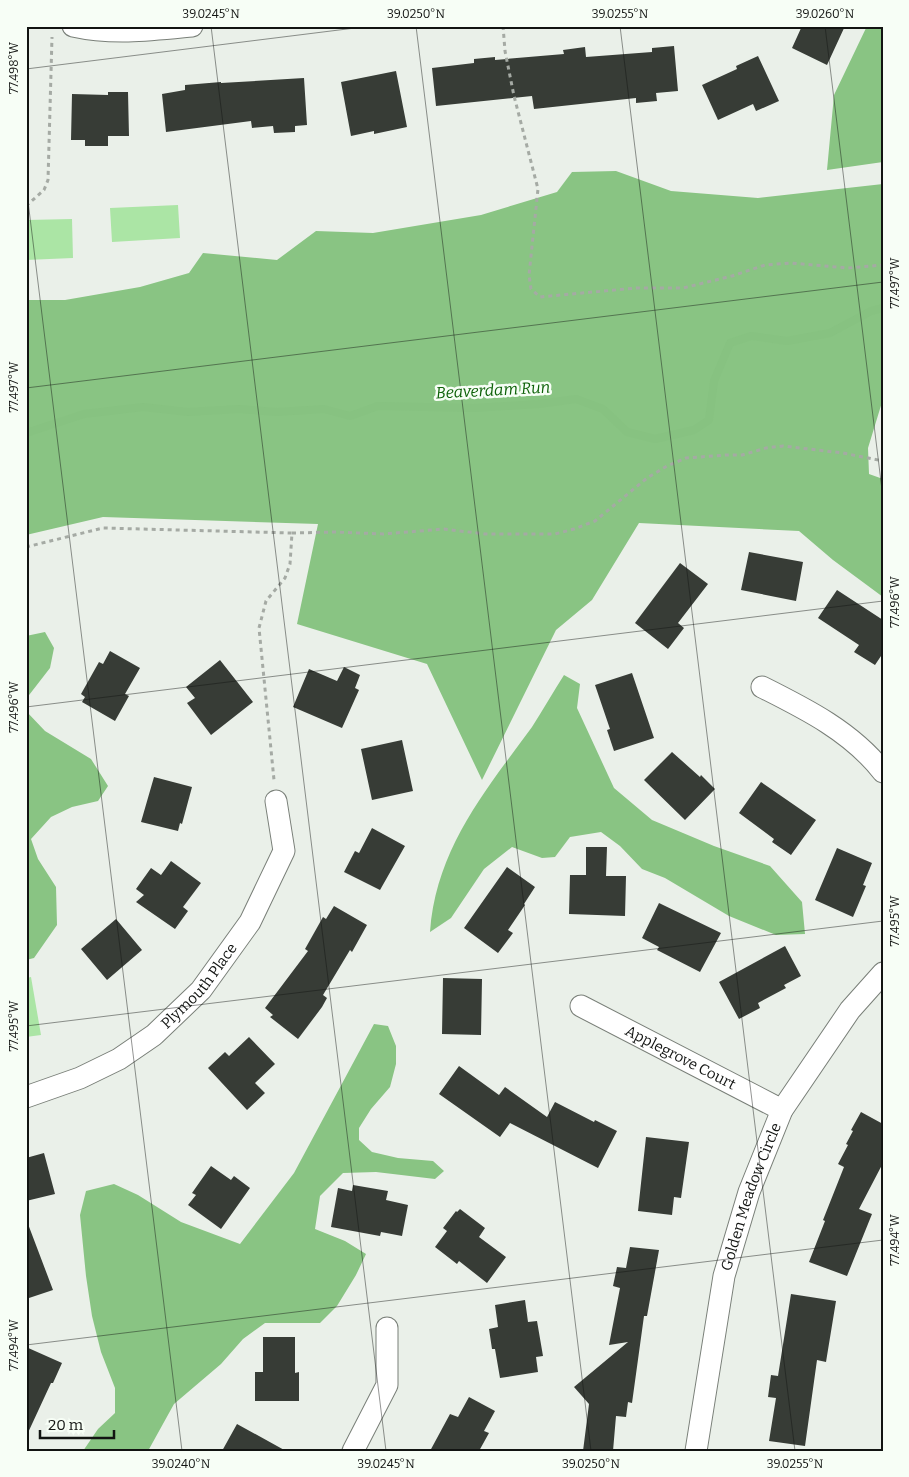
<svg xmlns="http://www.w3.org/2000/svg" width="909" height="1477" font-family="Bitter,serif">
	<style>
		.green { fill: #abe5a5 }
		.forest { fill: #89c483 }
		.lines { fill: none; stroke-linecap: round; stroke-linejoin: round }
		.stream { stroke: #87c281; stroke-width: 8 }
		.building { fill: #373c36 }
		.street-casing { stroke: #797f78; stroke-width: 23 }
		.path { stroke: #a5aaa4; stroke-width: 3; stroke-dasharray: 4 4; stroke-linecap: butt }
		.street { stroke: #fff; stroke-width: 21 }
		.ticks { fill: none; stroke: #121412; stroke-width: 1; stroke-opacity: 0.45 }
		.labels { text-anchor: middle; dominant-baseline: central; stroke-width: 5; stroke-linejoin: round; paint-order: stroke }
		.street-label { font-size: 15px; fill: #121412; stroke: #f7fef6 }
		.water-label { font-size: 16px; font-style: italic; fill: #0d6108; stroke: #f7fef6 }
		.neatline { fill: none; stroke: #121412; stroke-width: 2 }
		.ticks-label { font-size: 12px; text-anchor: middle; fill: #121412 }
	</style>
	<rect width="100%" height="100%" fill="#eaf0e9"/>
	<!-- green -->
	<path class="green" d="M 178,205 L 180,238 L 112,242 L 110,208 Z
		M 72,219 L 73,258 L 26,260 L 26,220 Z
		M 31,977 L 41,1035 L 26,1037 L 26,978 Z"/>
	<!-- forest -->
	<path class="forest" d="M 867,26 L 883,26 L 883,162 L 827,170 L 834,95 Z
		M 616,171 L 671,191 L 758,198 L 883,184 L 883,399 L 868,448 L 869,474 L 883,479 L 883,597 L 833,560 L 799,531 L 639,523 L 592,600 L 556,630 L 482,780 L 427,664 L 297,624 L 318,524 L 103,517 L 26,535 L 26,300 L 65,300 L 140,287 L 189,273 L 203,253 L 277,260 L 316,231 L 373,233 L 481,215 L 557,192 L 572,172 Z
		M 45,632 L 54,648 L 50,668 L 26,699 L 26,636 Z
		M 564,675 L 580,684 L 577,708 L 614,788 L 652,820 L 714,846 L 770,866 L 802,902 L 805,934 L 776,935 L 729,916 L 665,878 L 642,869 L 620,846 L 601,832 L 570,837 L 555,857 L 542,858 L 512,847 L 484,869 L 451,918 L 430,932 C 436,849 485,791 532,727 C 543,710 553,692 564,675 Z
		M 26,711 L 45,731 L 91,759 L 108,786 L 98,801 L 72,807 L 51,817 L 31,839 L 38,859 L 56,887 L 57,925 L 34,958 L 26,960 Z
		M 374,1024 L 388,1026 L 396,1046 L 396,1064 L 390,1087 L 371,1109 L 359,1128 L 359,1140 L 372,1152 L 398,1158 L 433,1161 L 444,1171 L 435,1179 L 376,1172 L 343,1173 L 320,1196 L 315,1229 L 345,1241 L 366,1254 L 356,1275 L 337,1306 L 320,1323 L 265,1323 L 243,1339 L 221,1364 L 174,1404 L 148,1451 L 83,1451 L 98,1429 L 115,1413 L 115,1388 L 101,1352 L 92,1316 L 86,1276 L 80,1215 L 86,1191 L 114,1184 L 138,1195 L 181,1222 L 240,1244 L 294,1173 Z"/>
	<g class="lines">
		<!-- stream -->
		<path class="stream" d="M 26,433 L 84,414 L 143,407 L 188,412 L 239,409 L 277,412 L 324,409 L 350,416 L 378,406 L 474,408 L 539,404 L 576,399 L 603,409 L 627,432 L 655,439 L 694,430 L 709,420 L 714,381 L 730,343 L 751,336 L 787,341 L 830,333 L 871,311 L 883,308"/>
	</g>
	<!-- building -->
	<path class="building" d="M 802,26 L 845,26 L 827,65 L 792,48 Z
		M 674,46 L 678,91 L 656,93 L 657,101 L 636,103 L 636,98 L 534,109 L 532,96 L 436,106 L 432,68 L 474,63 L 474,59 L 495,57 L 495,60 L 564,54 L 563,50 L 585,47 L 586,57 L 652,52 L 652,48 Z
		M 758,56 L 779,101 L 756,111 L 753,104 L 718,120 L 702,85 L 737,69 L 736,66 Z
		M 396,71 L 407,127 L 374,134 L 374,131 L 351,136 L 341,82 Z
		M 304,78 L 307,125 L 295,126 L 295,132 L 274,133 L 273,126 L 252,128 L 251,121 L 166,132 L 162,94 L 185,90 L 185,85 L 221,82 L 221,83 Z
		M 108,92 L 128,92 L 129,136 L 108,136 L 108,146 L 85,146 L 85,140 L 71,140 L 72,94 L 108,95 Z
		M 749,552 L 803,562 L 796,601 L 741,590 Z
		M 680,563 L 708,584 L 678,623 L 684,628 L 668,649 L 635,623 Z
		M 837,590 L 883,620 L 883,653 L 875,665 L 854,652 L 859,645 L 818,618 Z
		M 110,651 L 140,668 L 125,694 L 129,696 L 115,721 L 82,702 L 85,697 L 81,694 L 99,662 L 103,664 Z
		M 220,660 L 253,702 L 211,735 L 187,703 L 195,698 L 186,687 Z
		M 344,667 L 360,675 L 355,688 L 359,690 L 342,728 L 293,707 L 309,669 L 337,681 Z
		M 632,673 L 654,738 L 614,751 L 607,730 L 610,729 L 595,685 Z
		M 402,740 L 413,791 L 372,800 L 361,749 Z
		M 672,752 L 700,777 L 701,775 L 715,789 L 685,820 L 644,780 Z
		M 154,777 L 192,787 L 182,824 L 180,823 L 178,831 L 141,822 Z
		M 761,782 L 816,820 L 791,855 L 772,842 L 774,839 L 739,813 Z
		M 372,828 L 405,846 L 380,890 L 344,872 L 355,851 L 359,853 Z
		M 586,847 L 607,847 L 606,876 L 626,876 L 625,916 L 569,914 L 570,875 L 586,875 Z
		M 837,848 L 872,863 L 863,885 L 866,886 L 853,917 L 815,900 Z
		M 171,861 L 201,883 L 183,907 L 188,911 L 175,929 L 136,902 L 144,895 L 136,889 L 151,868 L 161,875 Z
		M 507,867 L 535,887 L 524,904 L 525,905 L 508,930 L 513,933 L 498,953 L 464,928 Z
		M 659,903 L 721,933 L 700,972 L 657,950 L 659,947 L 642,938 Z
		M 334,906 L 367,925 L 352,952 L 350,950 L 323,995 L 327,998 L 322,1007 L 298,1039 L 270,1017 L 273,1015 L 265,1008 L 308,951 L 305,949 L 323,917 L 326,919 Z
		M 116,919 L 142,950 L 107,980 L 81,949 Z
		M 785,946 L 801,976 L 784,985 L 786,988 L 758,1003 L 760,1008 L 739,1019 L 719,982 Z
		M 443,978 L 482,979 L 481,1035 L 442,1034 Z
		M 249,1037 L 275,1064 L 255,1083 L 265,1093 L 247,1110 L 208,1068 L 225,1052 L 229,1056 Z
		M 459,1066 L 499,1095 L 505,1087 L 547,1117 L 555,1102 L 594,1122 L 595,1120 L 617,1131 L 598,1168 L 510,1123 L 500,1137 L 439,1094 Z
		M 861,1112 L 883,1124 L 883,1163 L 859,1209 L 872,1214 L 847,1276 L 809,1262 L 825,1221 L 823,1220 L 844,1167 L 838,1164 L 848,1145 L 846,1144 L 853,1131 L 851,1130 Z
		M 646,1137 L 689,1142 L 681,1198 L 674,1197 L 672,1215 L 638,1211 Z
		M 44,1153 L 55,1194 L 26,1201 L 26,1158 Z
		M 211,1166 L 231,1180 L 234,1176 L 250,1188 L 221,1229 L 188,1205 L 196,1195 L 192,1193 Z
		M 353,1185 L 388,1191 L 386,1200 L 408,1205 L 402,1236 L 381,1232 L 380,1236 L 331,1227 L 338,1188 L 352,1191 Z
		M 460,1209 L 485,1228 L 479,1237 L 506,1257 L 487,1283 L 459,1261 L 457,1264 L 435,1247 L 447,1231 L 443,1228 L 456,1211 L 457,1212 Z
		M 26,1224 L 28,1224 L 53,1290 L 26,1299 Z
		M 630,1247 L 659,1250 L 647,1316 L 644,1316 L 632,1403 L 628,1402 L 626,1417 L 616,1416 L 613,1451 L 583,1451 L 589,1404 L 574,1387 L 628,1342 L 609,1345 L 620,1288 L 613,1286 L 617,1267 L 626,1268 Z
		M 791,1294 L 836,1301 L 826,1362 L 817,1360 L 805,1446 L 769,1441 L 776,1398 L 768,1397 L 771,1375 L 778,1376 Z
		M 525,1300 L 528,1322 L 537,1321 L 543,1356 L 536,1357 L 538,1372 L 500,1378 L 495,1349 L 492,1349 L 489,1329 L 498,1327 L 495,1305 Z
		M 263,1337 L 295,1337 L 295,1373 L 299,1372 L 299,1401 L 255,1401 L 255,1372 L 263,1372 Z
		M 26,1347 L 62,1363 L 53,1383 L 51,1383 L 26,1437 Z
		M 469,1397 L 495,1411 L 484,1431 L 489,1433 L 479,1451 L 430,1451 L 450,1414 L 458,1417 Z
		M 237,1424 L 286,1451 L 222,1451 Z"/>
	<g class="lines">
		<!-- street casing -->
		<g class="street-casing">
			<g id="street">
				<path d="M 73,26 C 113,35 152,30 192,26"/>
				<path d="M 762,687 C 806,709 852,732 883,772"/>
				<path id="s1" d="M 581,1006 L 782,1110"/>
				<path id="s2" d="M 26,1097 L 80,1078 L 119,1059 L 154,1035 L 201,990 L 250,922 L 284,851 L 276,801"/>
				<path d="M 353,1451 L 387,1385 L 387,1328"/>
				<path id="s3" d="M 696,1451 L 724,1276 L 749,1192 L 782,1110 L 850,1010 L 883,973"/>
			</g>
		</g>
		<!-- path -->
		<path class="path" d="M 503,26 L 505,51 L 514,96 L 538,189 L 529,275 L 531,289 L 540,297 L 636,288 L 683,288 L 732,276 L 765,265 L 791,263 L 848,268 L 883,265
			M 26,206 L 44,190 L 48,180 L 52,37
			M 292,533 L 335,532 L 383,534 L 444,529 L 485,534 L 555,534 L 574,529 L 595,521 L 647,478 L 667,466 L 686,458 L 726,455 L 742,455 L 766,448 L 783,446 L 843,453 L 883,461
			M 26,547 L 103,528 L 292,533 L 290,564 L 285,578 L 266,601 L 259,628 L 274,780"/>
		<!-- street -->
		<use href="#street" class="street"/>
	</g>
	<!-- ticks -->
	<path class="ticks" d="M 211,26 L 386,1451M 416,26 L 591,1451M 620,26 L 795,1451M 825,26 L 883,498M 26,69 L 371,26M 26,185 L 182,1451M 26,388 L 883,282M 26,707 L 883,601M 26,1026 L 883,921M 26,1345 L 883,1240"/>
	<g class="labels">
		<!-- street labels -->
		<g class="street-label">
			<text stroke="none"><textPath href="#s2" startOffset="210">Plymouth Place</textPath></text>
			<text stroke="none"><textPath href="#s1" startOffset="112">Applegrove Court</textPath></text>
			<text stroke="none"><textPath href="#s3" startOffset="261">Golden Meadow Circle</textPath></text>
		</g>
		<!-- water labels -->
		<g class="water-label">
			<text transform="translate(493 390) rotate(-3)">Beaverdam Run</text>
		</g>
	</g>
	<!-- border -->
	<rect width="909" height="1477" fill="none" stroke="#f7fef6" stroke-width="55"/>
	<!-- scale -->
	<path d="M40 1430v8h74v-8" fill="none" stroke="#121412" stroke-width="2.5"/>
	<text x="48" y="1430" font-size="15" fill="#121412" stroke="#f7fef6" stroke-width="4" paint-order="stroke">20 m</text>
	<rect x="28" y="28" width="854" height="1422" class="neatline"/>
	<g class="ticks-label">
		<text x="211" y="18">39.0245°N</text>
		<text x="416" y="18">39.0250°N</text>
		<text x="620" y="18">39.0255°N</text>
		<text x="825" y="18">39.0260°N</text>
		<text transform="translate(14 68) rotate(-90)" y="4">77.498°W</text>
		<text transform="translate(895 283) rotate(-90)" y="4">77.497°W</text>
		<text transform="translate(14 387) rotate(-90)" y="4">77.497°W</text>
		<text transform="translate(895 602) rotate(-90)" y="4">77.496°W</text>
		<text transform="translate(14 707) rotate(-90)" y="4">77.496°W</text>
		<text transform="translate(895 921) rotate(-90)" y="4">77.495°W</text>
		<text transform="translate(14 1026) rotate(-90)" y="4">77.495°W</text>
		<text transform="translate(895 1240) rotate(-90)" y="4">77.494°W</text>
		<text transform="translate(14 1345) rotate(-90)" y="4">77.494°W</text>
		<text x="181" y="1468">39.0240°N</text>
		<text x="386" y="1468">39.0245°N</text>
		<text x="591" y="1468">39.0250°N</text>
		<text x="795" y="1468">39.0255°N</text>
	</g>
</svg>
